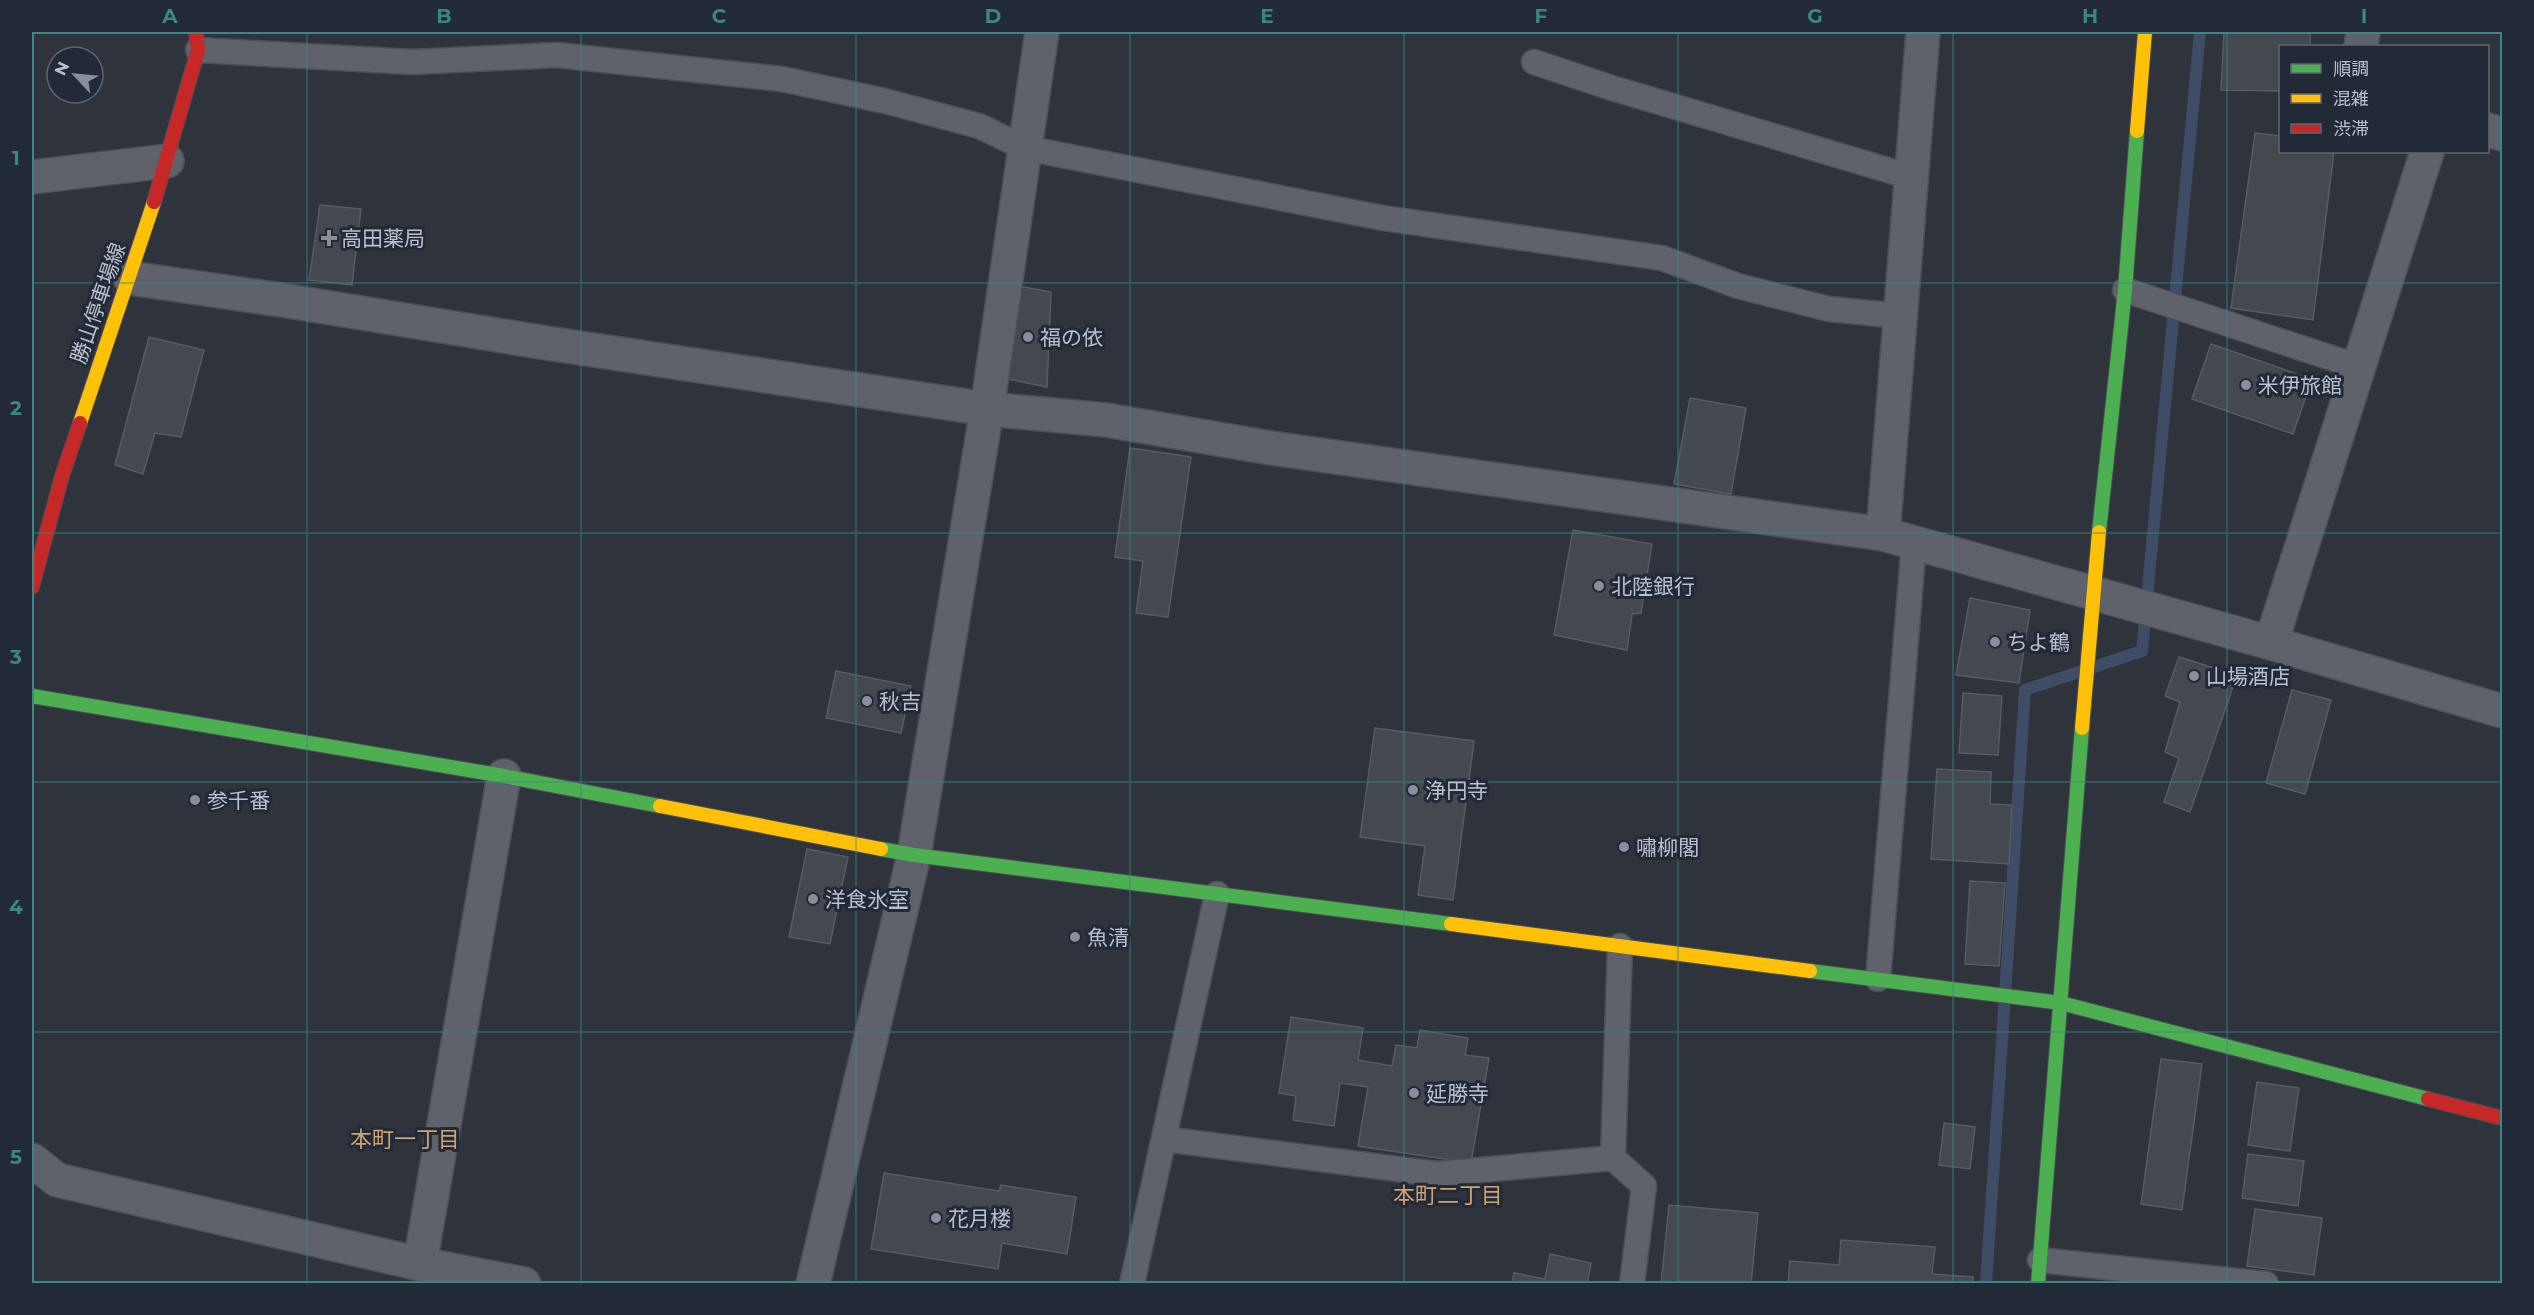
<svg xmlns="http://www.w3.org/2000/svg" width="2534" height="1315" font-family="Montserrat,'Noto Sans JP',sans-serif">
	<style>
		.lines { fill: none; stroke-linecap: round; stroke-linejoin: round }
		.stream { stroke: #3e4c66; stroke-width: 12 }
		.building { fill: #44484f; stroke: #575b63; stroke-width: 1.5 }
		.lane-casing { stroke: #4b4e55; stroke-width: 27 }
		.street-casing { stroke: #4b4e55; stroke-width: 36 }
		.fast-casing { stroke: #4b4e55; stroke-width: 16 }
		.slow-casing { stroke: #4b4e55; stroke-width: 16 }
		.jam-casing { stroke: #4b4e55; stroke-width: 16 }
		.lane { stroke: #5f626a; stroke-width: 24 }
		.street { stroke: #5f626a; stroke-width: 33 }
		.fast { stroke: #4caf50; stroke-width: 14 }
		.slow { stroke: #ffc107; stroke-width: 14 }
		.jam { stroke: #c62828; stroke-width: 14 }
		.grid { fill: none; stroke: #3a8885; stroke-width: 1.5; stroke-opacity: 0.55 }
		.poi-dot { fill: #898f99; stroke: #222937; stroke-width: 2 }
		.labels { text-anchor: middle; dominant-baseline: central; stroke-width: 6; stroke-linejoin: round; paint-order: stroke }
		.poi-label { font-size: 21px; fill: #bac0cb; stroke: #222937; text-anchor: start }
		.street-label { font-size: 21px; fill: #bac0cb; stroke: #222937 }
		.neighbourhood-label { font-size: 22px; fill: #d0a271; stroke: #222937 }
		.neatline { fill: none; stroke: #3a8885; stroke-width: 2 }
		.grid-label { font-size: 20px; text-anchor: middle; font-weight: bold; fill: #3a8885 }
	</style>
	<rect width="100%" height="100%" fill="#2f333c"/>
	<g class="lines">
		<!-- stream -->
		<path class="stream" d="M 1986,1284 L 2025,690 L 2142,651 L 2200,32"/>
	</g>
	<!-- building -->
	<path class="building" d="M 2224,32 L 2310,32 L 2310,46 L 2280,46 L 2280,91 L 2221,90 Z
		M 2255,133 L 2280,136 L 2280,152 L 2334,152 L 2313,320 L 2231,308 Z
		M 320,205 L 361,209 L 352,285 L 309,280 Z
		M 1019,286 L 1051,292 L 1047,387 L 1008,379 Z
		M 149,337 L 204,350 L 181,437 L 155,433 L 143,474 L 115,465 Z
		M 2211,344 L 2312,379 L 2293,434 L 2192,399 Z
		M 1690,398 L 1746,408 L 1731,494 L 1674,484 Z
		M 1130,448 L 1191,457 L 1168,617 L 1136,613 L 1143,561 L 1115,557 Z
		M 1573,530 L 1652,544 L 1641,613 L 1632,614 L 1627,650 L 1554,635 Z
		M 1970,598 L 2030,610 L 2019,683 L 1956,675 Z
		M 2179,657 L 2237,675 L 2190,812 L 2164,802 L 2179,758 L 2165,752 L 2180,702 L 2165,696 Z
		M 836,671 L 911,686 L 901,733 L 826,718 Z
		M 2292,690 L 2331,700 L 2305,794 L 2266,783 Z
		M 1963,693 L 2002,696 L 1998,755 L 1959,753 Z
		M 1375,728 L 1474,741 L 1453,900 L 1418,895 L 1425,846 L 1360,837 Z
		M 1937,769 L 1991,772 L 1990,804 L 2012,805 L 2009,864 L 1931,859 Z
		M 807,849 L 848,857 L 830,944 L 789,937 Z
		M 1970,881 L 2005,883 L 1999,966 L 1965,964 Z
		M 1291,1017 L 1363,1028 L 1358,1060 L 1392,1066 L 1396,1045 L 1417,1048 L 1420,1030 L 1468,1038 L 1465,1055 L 1489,1058 L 1471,1163 L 1358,1146 L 1368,1087 L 1340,1083 L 1334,1126 L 1293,1120 L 1296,1096 L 1279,1093 Z
		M 2161,1059 L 2202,1064 L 2182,1210 L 2141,1204 Z
		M 2257,1082 L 2299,1088 L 2290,1151 L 2248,1145 Z
		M 1944,1123 L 1975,1127 L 1970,1169 L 1939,1165 Z
		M 2248,1154 L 2304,1161 L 2298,1206 L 2242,1198 Z
		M 884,1173 L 999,1191 L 1001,1185 L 1076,1197 L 1067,1254 L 1002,1243 L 998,1269 L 871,1249 Z
		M 1669,1205 L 1758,1213 L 1751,1284 L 1661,1284 Z
		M 2255,1209 L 2322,1218 L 2314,1275 L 2247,1266 Z
		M 1841,1240 L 1935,1247 L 1932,1274 L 1973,1277 L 1973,1284 L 1788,1284 L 1790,1261 L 1839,1265 Z
		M 1550,1254 L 1591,1263 L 1587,1284 L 1512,1284 L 1514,1273 L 1545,1279 Z"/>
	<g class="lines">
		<!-- lane casing -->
		<g class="lane-casing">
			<path id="lane" d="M 198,50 L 412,62 L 557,55 L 782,79 L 885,101 L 979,126 L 1025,148 L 1383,218 L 1662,258 L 1738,286 L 1829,309 L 1900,316
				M 1534,62 L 1612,88 L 1911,177
				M 2125,290 L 2359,367
				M 1878,979 L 1914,543
				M 1164,1139 L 1437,1174 L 1613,1158 L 1644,1186 L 1632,1284
				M 1613,1158 L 1620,946
				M 2040,1260 L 2266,1284
				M 1132,1284 L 1217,894"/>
		</g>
		<!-- street casing -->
		<g class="street-casing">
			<path id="street" d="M 2361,46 L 2363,32
				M 2488,130 L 2502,134
				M 32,177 L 167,161
				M 130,278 L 288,301 L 540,342 L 987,409 L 1106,420 L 1271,448 L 1883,534 L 2271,643 L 2502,711
				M 1883,534 L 1923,32
				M 2271,643 L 2427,152
				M 32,1160 L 57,1180 L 420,1264 L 524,1284
				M 420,1264 L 504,776
				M 813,1284 L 914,855 L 987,409 L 1042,32"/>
		</g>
		<!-- fast casing -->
		<g class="fast-casing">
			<path id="fast" d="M 2099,532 L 2125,290 L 2137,131
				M 32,696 L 504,776 L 660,806
				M 881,849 L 914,855 L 1451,924
				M 1810,971 L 2061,1003 L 2428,1099
				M 2038,1284 L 2082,728"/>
		</g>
		<!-- slow casing -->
		<g class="slow-casing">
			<path id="slow" d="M 2137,131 L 2145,32
				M 80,423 L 154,202
				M 2082,728 L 2099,532
				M 660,806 L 881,849
				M 1451,924 L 1810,971"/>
		</g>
		<!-- jam casing -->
		<g class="jam-casing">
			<path id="jam" d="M 154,202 L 198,50 L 196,32
				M 32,587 L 62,476 L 80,423
				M 2428,1099 L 2502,1118"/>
		</g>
		<!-- lane -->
		<use href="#lane" class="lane"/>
		<!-- street -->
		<use href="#street" class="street"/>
		<!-- fast -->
		<use href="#fast" class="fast"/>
		<!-- slow -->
		<use href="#slow" class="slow"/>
		<!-- jam -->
		<use href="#jam" class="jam"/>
	</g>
	<!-- grid -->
	<path class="grid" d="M 307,32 L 307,1284M 581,32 L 581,1284M 856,32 L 856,1284M 1130,32 L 1130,1284M 1404,32 L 1404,1284M 1678,32 L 1678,1284M 1953,32 L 1953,1284M 2227,32 L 2227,1284M 32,283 L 2502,283M 32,533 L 2502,533M 32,782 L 2502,782M 32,1032 L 2502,1032"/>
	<!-- markers -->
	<g class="poi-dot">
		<path d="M326 229h6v6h6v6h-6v6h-6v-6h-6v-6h6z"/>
		<circle cx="1028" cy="337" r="6"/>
		<circle cx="2246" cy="385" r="6"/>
		<circle cx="1599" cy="586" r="6"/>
		<circle cx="1995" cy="642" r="6"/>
		<circle cx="2194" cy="676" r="6"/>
		<circle cx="867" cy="701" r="6"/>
		<circle cx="1413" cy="790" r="6"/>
		<circle cx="195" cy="800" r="6"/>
		<circle cx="1624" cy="847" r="6"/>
		<circle cx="813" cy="899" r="6"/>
		<circle cx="1075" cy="937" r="6"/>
		<circle cx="1414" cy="1093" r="6"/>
		<circle cx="936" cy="1218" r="6"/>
	</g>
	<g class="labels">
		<!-- poi labels -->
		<g class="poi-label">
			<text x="341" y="238">高田薬局</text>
			<text x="1040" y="337">福の依</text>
			<text x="2258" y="385">米伊旅館</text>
			<text x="1611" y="586">北陸銀行</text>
			<text x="2007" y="642">ちよ鶴</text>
			<text x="2206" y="676">山場酒店</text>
			<text x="879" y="701">秋吉</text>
			<text x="1425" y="790">浄円寺</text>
			<text x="207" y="800">参千番</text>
			<text x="1636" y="847">嘯柳閣</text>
			<text x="825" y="899">洋食氷室</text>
			<text x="1087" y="937">魚清</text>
			<text x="1426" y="1093">延勝寺</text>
			<text x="948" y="1218">花月楼</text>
		</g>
		<!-- street labels -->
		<g class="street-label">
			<text transform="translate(98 303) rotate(-71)">勝山停車場線</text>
		</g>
		<!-- neighbourhood labels -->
		<g class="neighbourhood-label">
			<text x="405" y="1139">本町一丁目</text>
			<text x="1448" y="1195">本町二丁目</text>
		</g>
	</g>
	<!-- border -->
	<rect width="2534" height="1315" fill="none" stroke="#222937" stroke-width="66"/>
	<!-- legend -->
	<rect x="2279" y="45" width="210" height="108" fill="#222937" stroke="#5f6572" stroke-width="1.5"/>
	<rect x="2291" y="64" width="30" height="9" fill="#4caf50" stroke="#5f6572" stroke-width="1.5"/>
	<text x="2333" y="75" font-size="18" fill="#bac0cb">順調</text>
	<rect x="2291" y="94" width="30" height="9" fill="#ffc107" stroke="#5f6572" stroke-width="1.5"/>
	<text x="2333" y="105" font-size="18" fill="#bac0cb">混雑</text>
	<rect x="2291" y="124" width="30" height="9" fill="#c62828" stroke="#5f6572" stroke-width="1.5"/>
	<text x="2333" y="135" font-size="18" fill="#bac0cb">渋滞</text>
	<!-- north arrow -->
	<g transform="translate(75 75) rotate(296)"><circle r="28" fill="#222937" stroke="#5f6572" stroke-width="1.5"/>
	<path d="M0-4.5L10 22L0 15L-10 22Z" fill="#898f99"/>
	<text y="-9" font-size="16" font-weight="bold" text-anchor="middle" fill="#bac0cb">N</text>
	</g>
	<rect x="33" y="33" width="2468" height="1249" class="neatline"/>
	<g class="grid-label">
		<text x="170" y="23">A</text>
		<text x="444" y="23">B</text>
		<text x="719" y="23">C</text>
		<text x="993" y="23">D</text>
		<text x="1267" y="23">E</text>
		<text x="1541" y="23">F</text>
		<text x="1815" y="23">G</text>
		<text x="2090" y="23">H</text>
		<text x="2364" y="23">I</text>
		<text x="16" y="165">1</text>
		<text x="16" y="415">2</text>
		<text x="16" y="664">3</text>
		<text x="16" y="914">4</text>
		<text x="16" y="1164">5</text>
	</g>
</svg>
